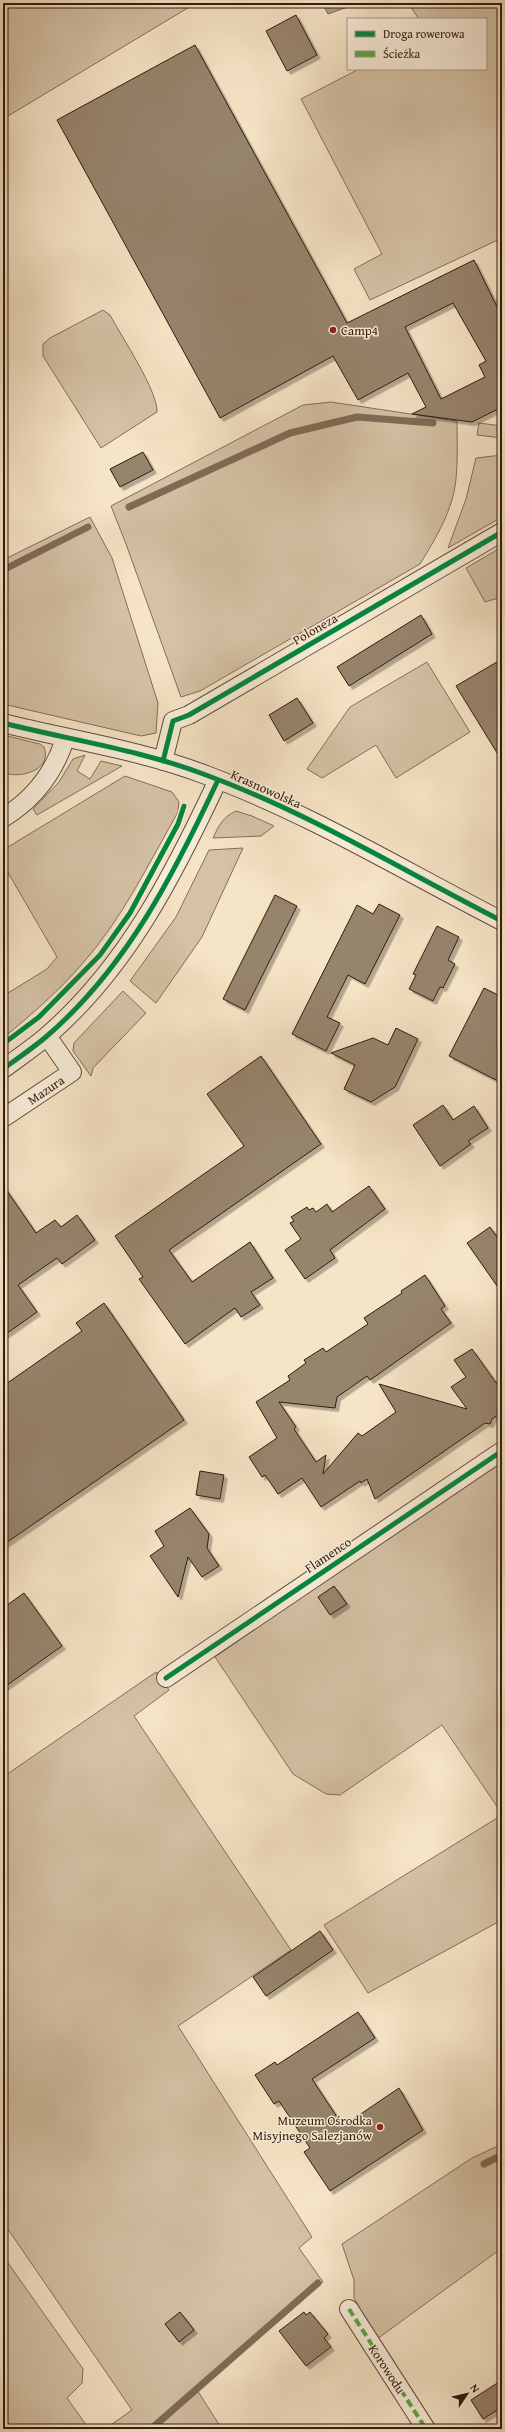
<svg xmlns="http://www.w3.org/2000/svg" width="505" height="2432" font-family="'Gentium Book Plus',serif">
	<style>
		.green { fill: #d5c2a6; stroke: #836e59 }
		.water { fill: #b3a087; stroke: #7f6b56 }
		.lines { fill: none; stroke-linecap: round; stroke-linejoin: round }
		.stream { stroke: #7f6b56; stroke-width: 7 }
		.building { fill: #97846d; stroke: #311b0c; fill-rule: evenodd; filter: url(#shadow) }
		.minor-casing { stroke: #624d3a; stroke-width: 20 }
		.minor { stroke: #f9edda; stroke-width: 18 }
		.quiet { stroke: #54a941; stroke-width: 4; stroke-dasharray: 8 4; stroke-linecap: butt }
		.cycleway-casing { stroke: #f9edda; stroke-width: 8 }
		.cycleway { stroke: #00873e; stroke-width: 5 }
		.poi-dot { fill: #8f2418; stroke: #f9edda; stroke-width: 1.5 }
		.labels { text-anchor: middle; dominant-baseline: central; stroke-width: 3; stroke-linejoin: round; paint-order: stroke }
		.poi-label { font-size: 13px; fill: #311b0c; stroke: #f9edda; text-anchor: start }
		.street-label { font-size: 13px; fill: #311b0c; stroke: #f9edda }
	</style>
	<defs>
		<filter id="shadow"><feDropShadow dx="3.5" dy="3.5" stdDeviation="0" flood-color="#0004"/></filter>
	</defs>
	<rect width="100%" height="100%" fill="#f6e4c6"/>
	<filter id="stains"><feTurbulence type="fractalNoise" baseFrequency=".005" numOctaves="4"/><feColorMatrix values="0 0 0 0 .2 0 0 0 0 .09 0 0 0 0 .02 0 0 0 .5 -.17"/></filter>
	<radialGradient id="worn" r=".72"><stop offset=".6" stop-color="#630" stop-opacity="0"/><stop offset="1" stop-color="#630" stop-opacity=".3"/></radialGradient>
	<!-- green -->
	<path class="green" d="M 3,3 L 196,3 L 3,119 Z
		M 408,3 L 502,3 L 502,238 L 370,300 L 354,269 L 382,254 L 301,99 L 359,69 L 486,69 L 486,19 L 419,19 Z
		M 103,310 L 110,315 C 121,336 158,391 157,412 L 101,448 L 43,356 L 43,344 L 50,338 Z
		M 331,402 L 457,421 C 457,440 458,460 456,479 C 453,510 436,538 420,564 L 200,691 L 181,697 L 126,544 L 111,506 L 303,405 Z
		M 479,423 L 502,426 L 502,438 L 477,435 Z
		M 502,455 L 502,517 L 448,548 L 466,499 L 476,458 Z
		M 90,517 L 112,558 L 158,703 L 156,733 L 141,736 L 3,704 L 3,560 Z
		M 502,547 L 502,597 L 485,602 L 466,568 Z
		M 427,662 L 470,732 L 396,778 L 376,745 L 322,778 L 307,769 L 350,707 Z
		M 3,735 L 40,744 L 44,747 C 53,770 19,780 3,772 Z
		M 85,755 L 77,771 L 90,779 L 101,761 L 122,766 L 37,815 L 33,809 L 59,782 L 73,759 Z
		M 125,776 L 172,792 L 179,802 L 178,812 C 149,863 122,919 83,963 C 59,991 31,1015 3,1038 L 3,996 L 47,969 L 57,957 L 3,864 L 3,850 Z
		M 236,811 L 252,816 L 274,826 L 261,836 L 213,838 C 219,825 223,817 236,811 Z
		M 243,848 L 202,937 L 156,1003 L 130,981 L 176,917 L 209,850 Z
		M 123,991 L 146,1013 L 93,1068 L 91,1076 L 73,1051 L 74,1043 Z
		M 502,1462 L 502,1814 L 442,1725 L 340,1795 L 326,1794 L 293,1774 L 215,1657 L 338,1571 Z
		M 156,1672 L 169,1690 L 134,1716 L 291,1950 L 178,2026 L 312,2237 L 299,2248 L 323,2282 L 197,2390 L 222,2429 L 105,2429 L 132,2410 L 3,2222 L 3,1777 Z
		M 502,1815 L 502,1925 L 500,1921 L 368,1993 L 324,1925 Z
		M 502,2144 L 502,2248 L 377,2339 L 354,2298 L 354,2280 L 342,2244 L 472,2158 Z
		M 3,2256 L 83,2369 L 82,2383 L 67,2398 L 89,2429 L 3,2429 Z"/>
	<!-- water -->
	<path class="water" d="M 322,3 L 359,3 L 328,14 Z"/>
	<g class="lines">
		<!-- stream -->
		<path class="stream" d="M 129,507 L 290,433 L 357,417 L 433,423
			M 3,570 L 88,527
			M 484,2164 L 502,2155
			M 151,2429 L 318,2283"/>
	</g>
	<!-- building -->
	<path class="building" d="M 296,15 L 317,55 L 287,71 L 266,31 Z
		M 195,45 L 347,323 L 474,260 L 502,317 L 502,412 L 500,408 L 472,422 L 412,414 L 426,407 L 408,373 L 358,400 L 333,356 L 220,418 L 57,120 ZM 453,303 L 486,361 L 479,365 L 485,377 L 441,399 L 405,327 Z
		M 143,452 L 153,470 L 120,487 L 110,469 Z
		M 421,615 L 432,634 L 349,686 L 337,667 Z
		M 502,659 L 502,761 L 456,686 Z
		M 297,698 L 313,723 L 284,741 L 269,715 Z
		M 275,895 L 297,906 L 245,1010 L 223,999 Z
		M 379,904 L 400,915 L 365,984 L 348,975 L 327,1017 L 340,1023 L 326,1051 L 292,1034 L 357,905 L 373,914 Z
		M 437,926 L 459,937 L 448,960 L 455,964 L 443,988 L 440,987 L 433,1001 L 409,989 L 416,975 L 413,974 Z
		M 484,988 L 502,997 L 502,1083 L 449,1056 Z
		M 396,1028 L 418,1039 L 395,1087 L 371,1102 L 344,1089 L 355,1065 L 331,1053 L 373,1038 L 388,1045 Z
		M 261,1056 L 321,1144 L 169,1250 L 192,1282 L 250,1242 L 273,1278 L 251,1292 L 260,1305 L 241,1317 L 235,1308 L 185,1344 L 139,1279 L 143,1277 L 115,1236 L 244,1146 L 207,1094 Z
		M 443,1105 L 453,1120 L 474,1106 L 488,1128 L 468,1141 L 471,1144 L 440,1166 L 413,1125 Z
		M 3,1185 L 36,1233 L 55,1220 L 61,1227 L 77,1215 L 95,1240 L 62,1264 L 57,1258 L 18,1285 L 37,1312 L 3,1336 Z
		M 369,1186 L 385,1209 L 330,1250 L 335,1258 L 305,1279 L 285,1250 L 301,1239 L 290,1223 L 294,1221 L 291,1217 L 307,1207 L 309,1210 L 313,1208 L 316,1212 L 327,1204 L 332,1212 Z
		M 490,1227 L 502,1244 L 502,1293 L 467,1243 Z
		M 425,1275 L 445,1306 L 441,1309 L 451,1323 L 370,1380 L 367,1376 L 337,1397 L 335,1408 L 279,1402 L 296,1427 L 294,1429 L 316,1462 L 326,1455 L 323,1474 L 358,1433 L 362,1436 L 396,1412 L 379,1384 L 467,1409 L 451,1387 L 466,1377 L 454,1360 L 472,1349 L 502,1391 L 502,1412 L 492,1419 L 490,1424 L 485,1423 L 375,1499 L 367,1479 L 361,1483 L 360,1481 L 321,1507 L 302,1478 L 278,1494 L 265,1475 L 262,1477 L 249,1457 L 277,1438 L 256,1402 L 290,1380 L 288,1376 L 306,1363 L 304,1360 L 323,1348 L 326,1352 L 368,1324 L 364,1318 L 402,1293 L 401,1291 Z
		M 104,1303 L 184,1420 L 3,1545 L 3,1386 L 82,1331 L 76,1323 Z
		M 200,1471 L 224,1475 L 220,1499 L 196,1495 Z
		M 190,1508 L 209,1534 L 207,1548 L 219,1566 L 202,1577 L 188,1557 L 178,1597 L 150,1556 L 164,1546 L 155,1531 Z
		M 334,1586 L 347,1604 L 330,1615 L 318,1597 Z
		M 24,1593 L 62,1646 L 3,1688 L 3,1608 Z
		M 320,1931 L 333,1950 L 266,1996 L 253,1977 Z
		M 358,2012 L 375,2038 L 312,2079 L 343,2126 L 399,2088 L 423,2130 L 330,2191 L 304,2152 L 310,2148 L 279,2101 L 274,2104 L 255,2075 L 275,2062 L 277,2065 Z
		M 180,2312 L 194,2330 L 179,2342 L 165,2324 Z
		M 304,2312 L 306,2315 L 310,2312 L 328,2334 L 324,2338 L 331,2347 L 306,2366 L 279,2331 Z
		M 502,2380 L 502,2407 L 483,2419 L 471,2400 Z"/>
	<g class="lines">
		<!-- minor casing -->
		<g class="minor-casing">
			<path id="minor" d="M 3,723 C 70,740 141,750 206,775 C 309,813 404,871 502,921
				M 163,761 L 173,721 L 189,715 L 502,532
				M 3,818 C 34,799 54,773 65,739
				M 3,1069 C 18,1058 33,1048 47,1036 C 127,967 174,874 218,780
				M 3,1118 L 72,1072 L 47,1036
				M 166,1678 L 502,1451
				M 349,2309 L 426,2429"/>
		</g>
		<!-- minor -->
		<use href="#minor" class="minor"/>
		<!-- quiet -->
		<path class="quiet" d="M 349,2309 L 426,2429"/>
		<!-- cycleway casing -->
		<g class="cycleway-casing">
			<path id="cycleway" d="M 3,723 C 70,740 141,750 206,775 C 309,813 404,871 502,921
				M 163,761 L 173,721 L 189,715 L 502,532
				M 3,1044 L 39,1017 L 100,955 L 130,913 L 178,824 L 184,806
				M 3,1069 C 18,1058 33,1048 47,1036 C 127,967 174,874 218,780
				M 166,1678 L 502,1451"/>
		</g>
		<!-- cycleway -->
		<use href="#cycleway" class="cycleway"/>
	</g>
	<!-- markers -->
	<g class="poi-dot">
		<circle cx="333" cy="330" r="4"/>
		<circle cx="380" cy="2127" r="4"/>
	</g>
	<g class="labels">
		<!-- poi labels -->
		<g class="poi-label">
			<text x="341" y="330">Camp4</text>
			<text x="372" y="2120" text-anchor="end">Muzeum Ośrodka<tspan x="372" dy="15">Misyjnego Salezjanów</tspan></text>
		</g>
		<!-- street labels -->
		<g class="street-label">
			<text transform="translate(315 629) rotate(-30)">Poloneza</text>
			<text transform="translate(266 789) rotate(24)">Krasnowolska</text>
			<text transform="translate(46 1090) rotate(-34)">Mazura</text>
			<text transform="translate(328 1555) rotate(-34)">Flamenco</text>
			<text transform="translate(387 2369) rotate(57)">Korowodu</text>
		</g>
	</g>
	<!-- margin -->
	<rect width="505" height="2432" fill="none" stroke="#f6e4c6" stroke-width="16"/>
	<rect x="4" y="4" width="497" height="2424" fill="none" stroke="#311b0c" stroke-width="2"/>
	<rect x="8" y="8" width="489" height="2416" fill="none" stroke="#311b0c"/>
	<!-- legend -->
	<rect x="347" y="18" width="140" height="52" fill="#f9edda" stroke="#a99988"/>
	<rect x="355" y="31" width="20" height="6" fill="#00873e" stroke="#a99988"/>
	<text x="383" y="38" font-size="12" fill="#311b0c">Droga rowerowa</text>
	<rect x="355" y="51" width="20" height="6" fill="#54a941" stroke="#a99988"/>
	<text x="383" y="58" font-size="12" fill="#311b0c">Ścieżka</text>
	<!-- north arrow -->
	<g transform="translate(467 2394) rotate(55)" stroke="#f9edda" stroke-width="3" paint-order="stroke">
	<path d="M0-3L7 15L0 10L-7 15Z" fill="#311b0c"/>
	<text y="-6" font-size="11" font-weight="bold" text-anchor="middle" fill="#311b0c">N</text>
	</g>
	<rect width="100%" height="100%" filter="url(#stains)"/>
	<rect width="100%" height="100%" fill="url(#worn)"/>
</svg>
